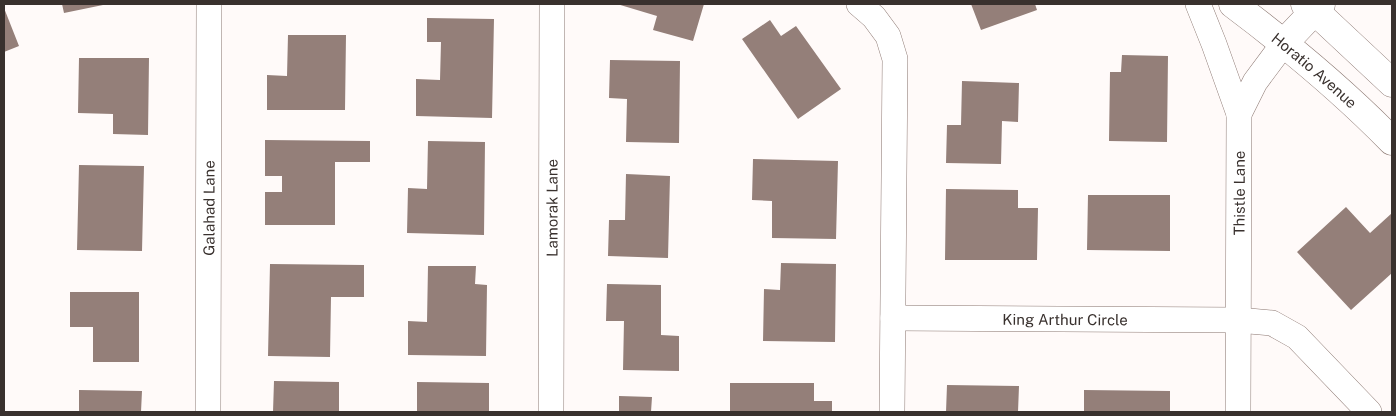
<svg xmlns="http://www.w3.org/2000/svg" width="1396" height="416" font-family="'Public Sans',sans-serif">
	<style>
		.building { fill: #947f79 }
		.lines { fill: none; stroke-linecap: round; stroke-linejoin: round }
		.minor-casing { stroke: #8b7771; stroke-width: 26 }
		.tertiary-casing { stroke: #8b7771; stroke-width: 29 }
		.secondary-casing { stroke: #8b7771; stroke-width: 29 }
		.minor { stroke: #fff; stroke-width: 25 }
		.tertiary { stroke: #fff; stroke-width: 28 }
		.secondary { stroke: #fff; stroke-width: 28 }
		.labels { text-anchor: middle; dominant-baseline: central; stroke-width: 4; stroke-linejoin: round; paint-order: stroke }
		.street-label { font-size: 15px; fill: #39312e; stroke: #fffaf9 }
	</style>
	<rect width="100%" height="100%" fill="#fffaf9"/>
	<!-- building -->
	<path class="building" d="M 62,4 L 103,4 L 103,5 L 64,13 Z
		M 617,4 L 704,4 L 693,41 L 653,30 L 657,16 Z
		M 971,4 L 1035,4 L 1037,10 L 981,30 Z
		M 4,8 L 19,46 L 4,52 Z
		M 427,18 L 494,19 L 492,118 L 416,116 L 416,79 L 440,80 L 441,42 L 427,42 Z
		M 770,20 L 781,36 L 796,26 L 841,89 L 798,119 L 742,39 Z
		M 288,35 L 346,35 L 345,110 L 267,110 L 267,75 L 287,76 Z
		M 1122,55 L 1168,56 L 1167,142 L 1109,141 L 1110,72 L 1121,72 Z
		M 79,58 L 149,58 L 148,135 L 113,134 L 113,114 L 78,113 Z
		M 610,60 L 680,61 L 679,143 L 626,142 L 627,99 L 609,98 Z
		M 962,81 L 1019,83 L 1018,122 L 1002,121 L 1001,164 L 946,163 L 947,125 L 961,125 Z
		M 265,140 L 370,141 L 370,162 L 335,162 L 335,225 L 265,225 L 265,192 L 282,192 L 282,176 L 265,176 Z
		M 428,141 L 485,142 L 484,235 L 407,233 L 408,188 L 427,189 Z
		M 753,159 L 838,161 L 836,239 L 772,238 L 772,201 L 752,200 Z
		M 79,165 L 144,166 L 142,251 L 77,250 Z
		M 626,174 L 670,176 L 668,258 L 608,256 L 609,220 L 625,220 Z
		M 946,189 L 1018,190 L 1018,208 L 1038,208 L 1037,260 L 945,260 Z
		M 1088,195 L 1170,195 L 1170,251 L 1087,250 Z
		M 1346,207 L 1370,233 L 1392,213 L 1392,273 L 1351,310 L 1297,252 Z
		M 781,263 L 836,264 L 835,342 L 763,341 L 764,289 L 780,290 Z
		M 270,264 L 364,265 L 364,297 L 331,297 L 330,357 L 268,356 Z
		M 428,266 L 476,266 L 475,284 L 487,285 L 486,356 L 408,355 L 408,321 L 427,322 Z
		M 607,284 L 661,285 L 661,335 L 679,336 L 679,371 L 623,370 L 624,321 L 606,321 Z
		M 70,292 L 139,292 L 139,362 L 93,362 L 93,327 L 70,327 Z
		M 274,381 L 339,382 L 339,412 L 273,412 Z
		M 417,382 L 489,383 L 489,412 L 417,412 Z
		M 730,383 L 814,383 L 814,401 L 832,401 L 832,412 L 730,412 Z
		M 947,385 L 1019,386 L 1018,412 L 946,412 Z
		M 79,390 L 142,391 L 141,412 L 79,412 Z
		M 1084,390 L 1170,391 L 1170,412 L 1084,412 Z
		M 619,396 L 652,397 L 651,412 L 619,412 Z"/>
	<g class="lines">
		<!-- minor casing -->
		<g class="minor-casing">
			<g id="minor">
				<path d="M 859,4 L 874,17 L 888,36 L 895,59 L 892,412"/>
				<path d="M 1198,4 L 1214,44 L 1239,114"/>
				<path id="s1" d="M 893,318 L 1238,320 L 1272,323 L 1297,337 L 1369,412"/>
				<path id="s2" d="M 208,412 L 209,4"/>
				<path id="s3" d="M 551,412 L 552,4"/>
				<path id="s4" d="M 1238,412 L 1239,114 L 1255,82 L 1284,43"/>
			</g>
		</g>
		<!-- tertiary casing -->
		<g class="tertiary-casing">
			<path id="tertiary" d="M 1284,43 L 1321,4"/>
		</g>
		<!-- secondary casing -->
		<g class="secondary-casing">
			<g id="secondary">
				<path id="s5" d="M 1233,4 C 1289,46 1343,91 1392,141"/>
				<path d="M 1305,4 L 1315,11 L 1392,83"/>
			</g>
		</g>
		<!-- minor -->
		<use href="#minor" class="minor"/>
		<!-- tertiary -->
		<use href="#tertiary" class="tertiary"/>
		<!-- secondary -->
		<use href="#secondary" class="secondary"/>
	</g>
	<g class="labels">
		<!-- street labels -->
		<g class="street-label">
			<text stroke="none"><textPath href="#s5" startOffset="105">Horatio Avenue</textPath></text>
			<text stroke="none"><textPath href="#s4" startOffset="219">Thistle Lane</textPath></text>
			<text stroke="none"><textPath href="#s2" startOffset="204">Galahad Lane</textPath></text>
			<text stroke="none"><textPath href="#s3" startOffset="204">Lamorak Lane</textPath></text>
			<text stroke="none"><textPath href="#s1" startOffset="172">King Arthur Circle</textPath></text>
		</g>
	</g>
	<!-- border -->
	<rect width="1396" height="416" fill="none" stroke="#39312e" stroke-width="10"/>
</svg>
